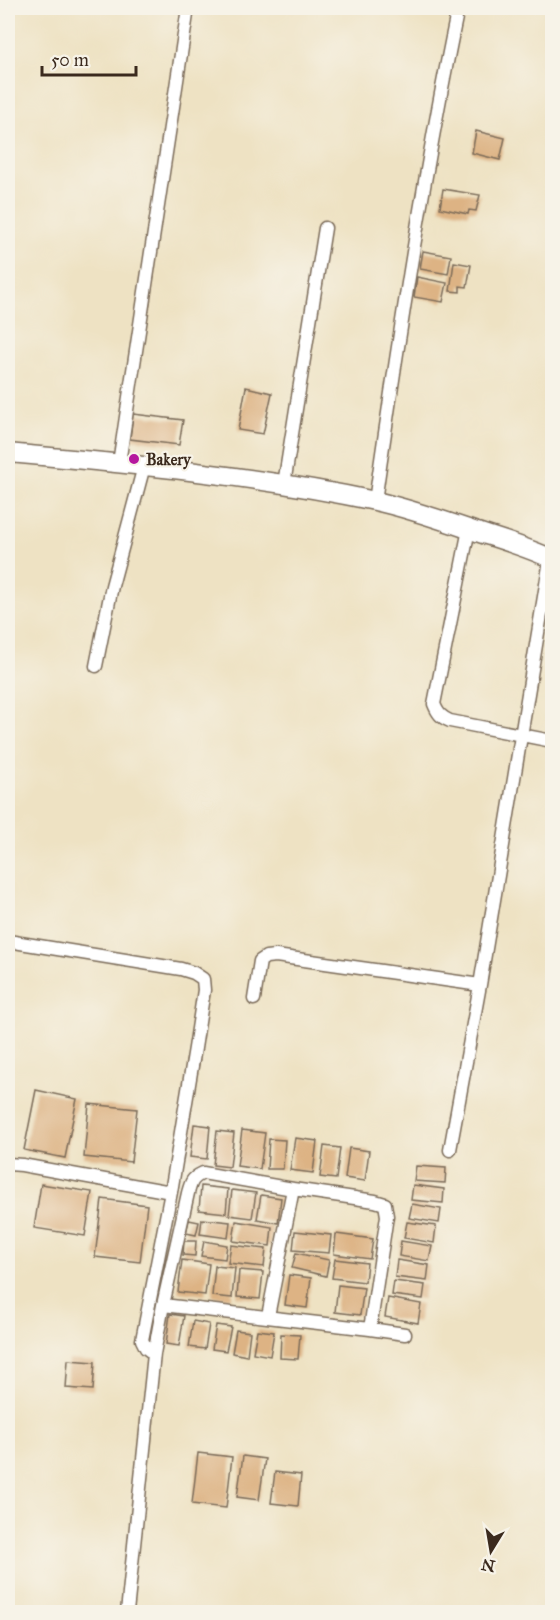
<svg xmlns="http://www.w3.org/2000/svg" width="560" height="1620" font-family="'IM FELL Great Primer',serif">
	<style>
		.building { fill: #ddb384 }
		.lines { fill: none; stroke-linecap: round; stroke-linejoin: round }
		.street-casing { stroke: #7a6a58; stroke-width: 15 }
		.secondary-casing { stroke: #7a6a58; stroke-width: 21 }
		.street { stroke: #fff; stroke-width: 12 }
		.secondary { stroke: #fff; stroke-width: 18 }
		.poi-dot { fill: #b5179e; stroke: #f7f3e8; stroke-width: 2 }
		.labels { text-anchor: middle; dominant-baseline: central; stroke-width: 4.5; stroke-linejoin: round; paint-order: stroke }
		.poi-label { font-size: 16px; font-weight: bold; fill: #3b2a1e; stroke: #f7f3e8; text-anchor: start }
	</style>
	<rect width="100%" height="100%" fill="#f7f3e8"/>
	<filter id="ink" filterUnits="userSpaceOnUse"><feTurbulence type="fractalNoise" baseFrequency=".0167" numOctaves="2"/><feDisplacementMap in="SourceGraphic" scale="12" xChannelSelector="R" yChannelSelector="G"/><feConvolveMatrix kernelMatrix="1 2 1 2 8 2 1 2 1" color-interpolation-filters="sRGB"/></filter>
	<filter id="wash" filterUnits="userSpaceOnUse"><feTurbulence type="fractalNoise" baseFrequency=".008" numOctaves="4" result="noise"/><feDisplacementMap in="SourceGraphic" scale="24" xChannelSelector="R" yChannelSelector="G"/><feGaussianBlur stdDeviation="1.35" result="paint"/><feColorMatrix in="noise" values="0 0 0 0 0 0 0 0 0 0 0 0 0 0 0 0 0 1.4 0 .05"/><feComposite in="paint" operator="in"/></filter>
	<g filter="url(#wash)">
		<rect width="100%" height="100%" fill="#eee2c3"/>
		<g id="blocks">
			<!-- building -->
			<path class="building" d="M 476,131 L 505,138 L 500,160 L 472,153 Z
				M 443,189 L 480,195 L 476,211 L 469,210 L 468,214 L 440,208 Z
				M 423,251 L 451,256 L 448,274 L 420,269 Z
				M 454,262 L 471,265 L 467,287 L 460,286 L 460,292 L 450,291 Z
				M 417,277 L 447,283 L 443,302 L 414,297 Z
				M 246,387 L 272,393 L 263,434 L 238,430 Z
				M 133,414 L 183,420 L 179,445 L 130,439 Z
				M 36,1090 L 77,1099 L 65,1158 L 24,1150 Z
				M 89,1104 L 137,1109 L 131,1162 L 84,1157 Z
				M 194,1124 L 210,1126 L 207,1159 L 190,1157 Z
				M 242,1130 L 265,1133 L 260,1169 L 237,1166 Z
				M 217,1131 L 234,1133 L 230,1167 L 213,1165 Z
				M 295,1138 L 317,1141 L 313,1173 L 290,1170 Z
				M 269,1139 L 285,1140 L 283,1169 L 267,1169 Z
				M 324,1146 L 340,1148 L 336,1179 L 320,1177 Z
				M 349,1148 L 369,1151 L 365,1181 L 345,1178 Z
				M 416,1166 L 446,1168 L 445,1183 L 414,1181 Z
				M 41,1184 L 92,1192 L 85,1236 L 34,1228 Z
				M 413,1185 L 444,1189 L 443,1203 L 411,1200 Z
				M 201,1186 L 228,1189 L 226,1213 L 199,1210 Z
				M 232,1190 L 256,1193 L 252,1218 L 229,1215 Z
				M 261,1195 L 281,1198 L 278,1223 L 257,1219 Z
				M 102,1199 L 147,1205 L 140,1262 L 95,1257 Z
				M 412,1204 L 441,1209 L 439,1223 L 409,1218 Z
				M 202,1219 L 230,1222 L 228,1238 L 200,1234 Z
				M 189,1220 L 199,1222 L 196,1235 L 186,1233 Z
				M 236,1221 L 272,1227 L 270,1246 L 233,1241 Z
				M 407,1222 L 436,1226 L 434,1243 L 404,1238 Z
				M 295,1231 L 331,1235 L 329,1253 L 293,1250 Z
				M 336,1234 L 373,1239 L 370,1259 L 334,1254 Z
				M 184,1241 L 196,1241 L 195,1256 L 183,1255 Z
				M 204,1241 L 227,1245 L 225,1259 L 201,1256 Z
				M 401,1241 L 432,1246 L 429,1261 L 399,1256 Z
				M 231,1245 L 266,1249 L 264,1267 L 228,1263 Z
				M 296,1253 L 329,1260 L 326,1276 L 292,1268 Z
				M 335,1259 L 367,1263 L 365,1282 L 332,1278 Z
				M 182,1260 L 209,1264 L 205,1295 L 178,1292 Z
				M 397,1260 L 429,1265 L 427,1281 L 395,1277 Z
				M 215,1266 L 235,1268 L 232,1298 L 212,1296 Z
				M 239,1270 L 263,1272 L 260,1299 L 237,1297 Z
				M 289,1275 L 311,1278 L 307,1308 L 285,1305 Z
				M 394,1281 L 425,1285 L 423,1299 L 392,1295 Z
				M 338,1285 L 364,1288 L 360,1315 L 335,1312 Z
				M 388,1298 L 421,1304 L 418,1323 L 385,1317 Z
				M 170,1314 L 184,1316 L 179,1346 L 166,1344 Z
				M 193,1321 L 209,1324 L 205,1349 L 189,1347 Z
				M 216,1325 L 231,1327 L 226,1351 L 212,1349 Z
				M 236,1330 L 250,1332 L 247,1356 L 232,1353 Z
				M 257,1330 L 274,1332 L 270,1356 L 253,1353 Z
				M 281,1334 L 300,1335 L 298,1359 L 280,1358 Z
				M 68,1360 L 95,1362 L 93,1390 L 66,1388 Z
				M 198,1453 L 232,1457 L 226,1508 L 192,1504 Z
				M 243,1456 L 265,1459 L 259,1500 L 237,1497 Z
				M 275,1472 L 301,1475 L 298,1506 L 271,1503 Z"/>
		</g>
	</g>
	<g filter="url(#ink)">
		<use href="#blocks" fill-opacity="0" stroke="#7a6a58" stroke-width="1.5"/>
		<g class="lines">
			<!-- street casing -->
			<g class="street-casing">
				<path id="street" d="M 119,463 L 188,8
					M 284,484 L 325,228
					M 375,501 C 399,336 424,171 458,8
					M 469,529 L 434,704 C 438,714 441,717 450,721 L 552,741
					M 96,666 L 112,586 L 144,466
					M 8,941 L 181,969 L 194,973 L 203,979 L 204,990 L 195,1048 L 171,1192 L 142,1340 L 146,1348 L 154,1354
					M 254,999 L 260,961 L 266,957 L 276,956 L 480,985
					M 450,1150 L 480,985 L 551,554
					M 8,1164 L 22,1165 L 171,1192
					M 163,1305 L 370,1329 L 387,1216 L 385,1204 L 375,1201 L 293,1189
					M 370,1329 L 405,1334
					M 127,1612 L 154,1354 L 163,1305 L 188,1193 C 191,1182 192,1178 203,1173 L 293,1189 L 268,1316"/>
			</g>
			<!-- secondary casing -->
			<g class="secondary-casing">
				<path id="secondary" d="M 8,453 C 130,464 254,475 375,501 C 407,508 439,519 471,530 C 498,539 527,547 552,559"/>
			</g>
			<!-- street -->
			<use href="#street" class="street"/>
			<!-- secondary -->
			<use href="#secondary" class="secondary"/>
		</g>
	</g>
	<!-- markers -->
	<circle class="poi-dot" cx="134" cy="459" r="6"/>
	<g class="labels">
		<!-- poi labels -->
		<g class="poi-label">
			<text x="146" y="459">Bakery</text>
		</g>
	</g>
	<!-- margin -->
	<rect width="560" height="1620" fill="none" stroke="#f7f3e8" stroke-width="30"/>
	<!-- north arrow -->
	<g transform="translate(491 1551) rotate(191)" stroke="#f7f3e8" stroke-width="4.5" paint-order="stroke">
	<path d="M0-4.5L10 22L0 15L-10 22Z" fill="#3b2a1e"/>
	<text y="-9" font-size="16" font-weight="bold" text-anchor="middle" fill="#3b2a1e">N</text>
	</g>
	<!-- scale -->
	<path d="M42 66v9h94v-9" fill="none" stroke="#3b2a1e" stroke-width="3"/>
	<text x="51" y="66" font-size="18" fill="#3b2a1e" stroke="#f7f3e8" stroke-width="4.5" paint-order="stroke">50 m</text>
</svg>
